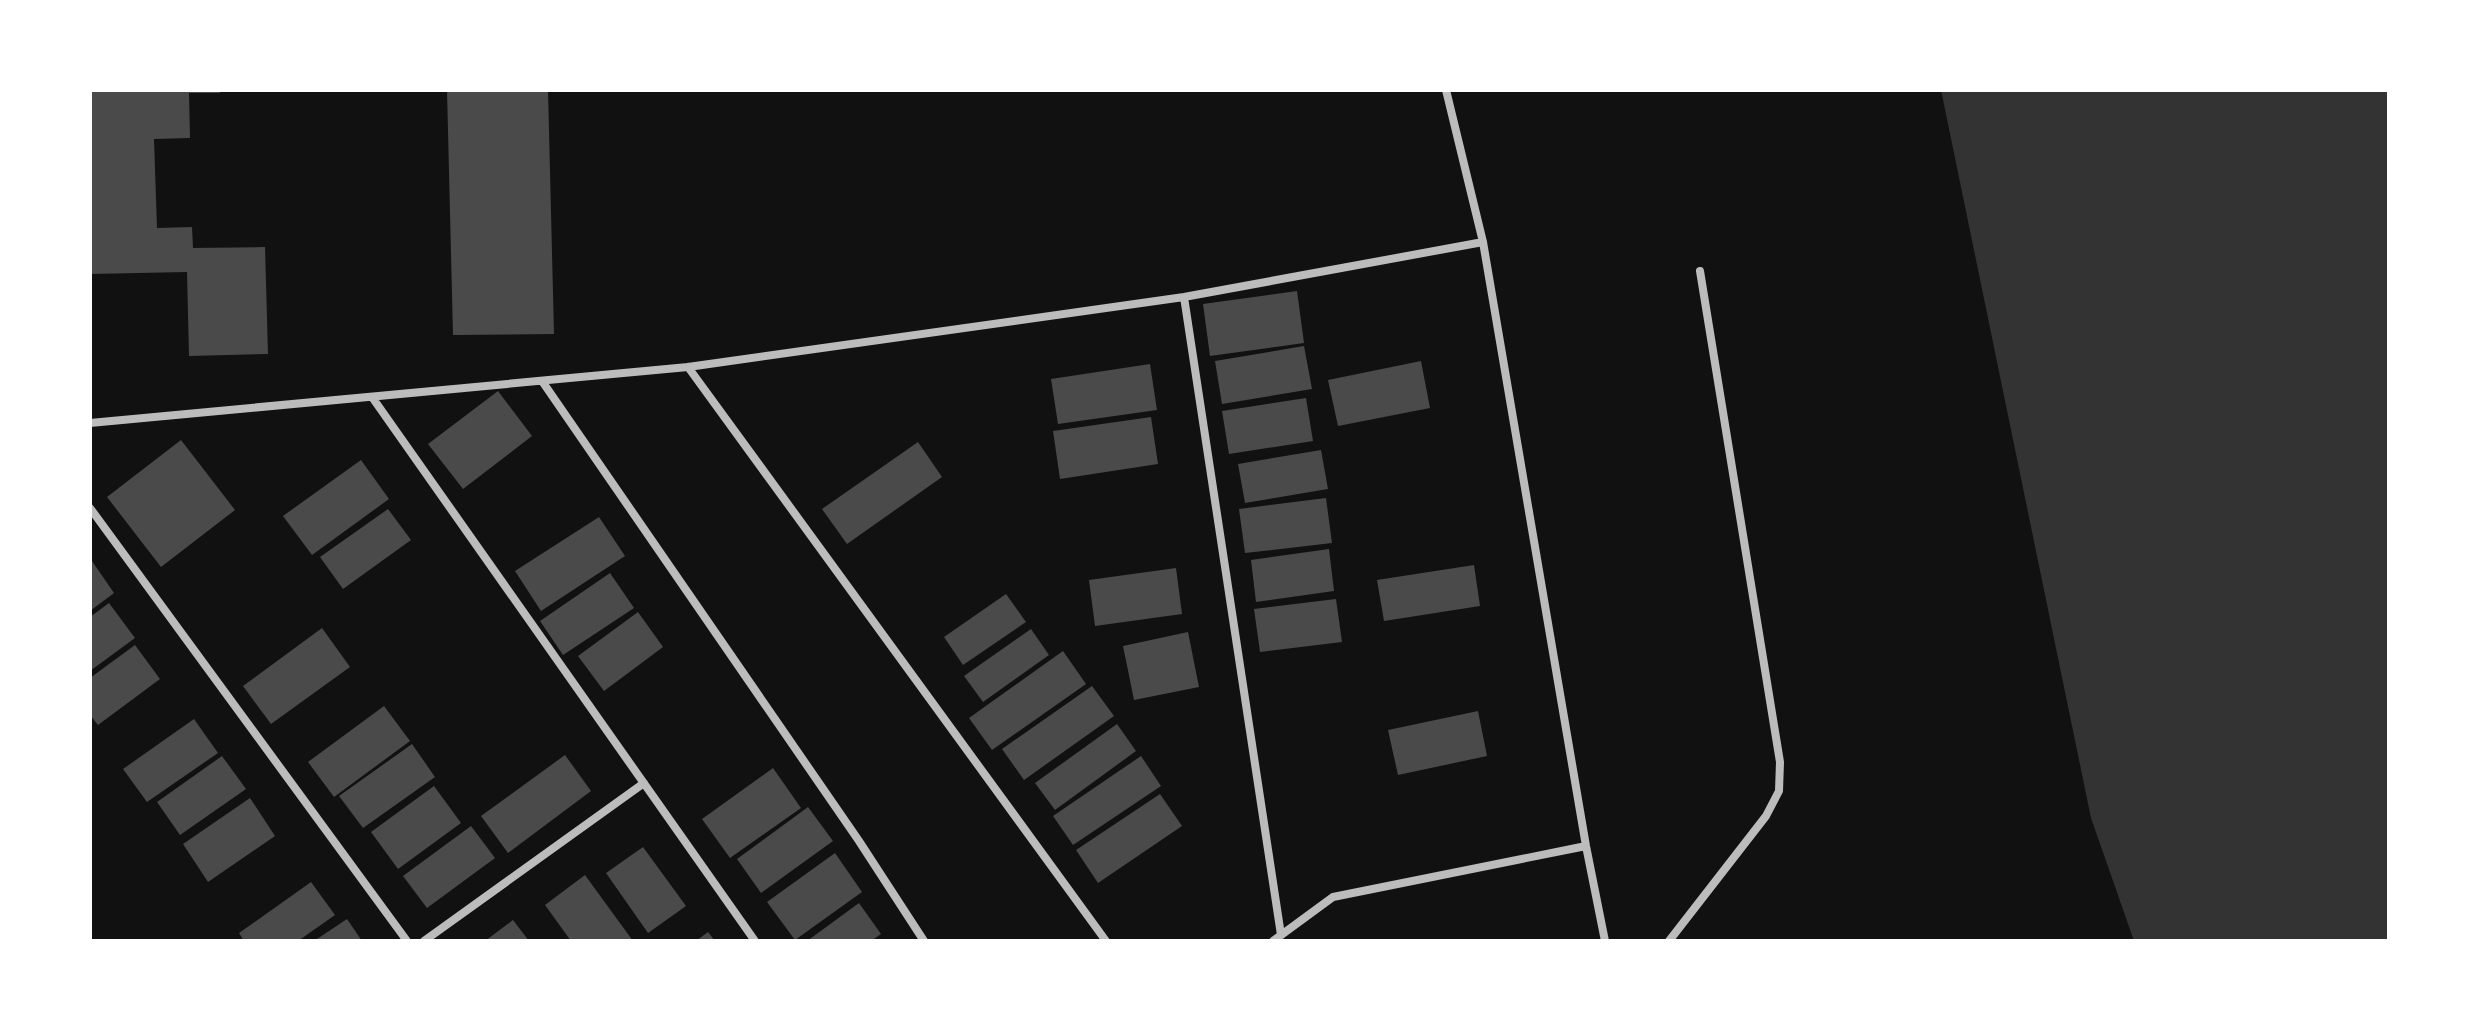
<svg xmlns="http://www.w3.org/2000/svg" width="2479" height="1031" font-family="'Open Sans',sans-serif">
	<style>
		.water { fill: #333 }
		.building { fill: #4a4a4a }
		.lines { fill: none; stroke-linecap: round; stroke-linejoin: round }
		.minor { stroke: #bcbcbc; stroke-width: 8 }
	</style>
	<rect width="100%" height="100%" fill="#111"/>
	<!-- water -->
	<path class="water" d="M 1941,90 L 2389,90 L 2389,941 L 2134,941 L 2091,818 Z"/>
	<!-- building -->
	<path class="building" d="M 90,90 L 220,90 L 220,93 L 189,93 L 190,138 L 154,139 L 157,228 L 192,227 L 193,248 L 265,247 L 268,354 L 189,356 L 187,272 L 90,274 Z
		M 447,90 L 548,90 L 554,334 L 453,335 Z
		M 1297,291 L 1304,343 L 1210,356 L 1203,304 Z
		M 1304,346 L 1312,389 L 1222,404 L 1215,361 Z
		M 1421,361 L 1430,408 L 1338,426 L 1328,380 Z
		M 1150,364 L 1157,410 L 1058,424 L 1051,379 Z
		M 498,391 L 532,436 L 463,489 L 428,444 Z
		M 1306,398 L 1313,441 L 1229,454 L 1222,411 Z
		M 1151,417 L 1158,464 L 1060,479 L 1053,431 Z
		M 181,440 L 235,510 L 161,567 L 107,497 Z
		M 918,442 L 942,477 L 847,544 L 822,509 Z
		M 1321,450 L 1328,489 L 1245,503 L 1238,464 Z
		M 361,460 L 389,499 L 312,555 L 283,516 Z
		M 1326,498 L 1332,543 L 1245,553 L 1239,509 Z
		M 388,509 L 411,540 L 343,589 L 320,557 Z
		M 599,517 L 625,556 L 541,611 L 515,571 Z
		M 1329,549 L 1334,591 L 1256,602 L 1251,560 Z
		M 92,561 L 114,593 L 90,611 L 90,562 Z
		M 1474,565 L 1480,606 L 1384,621 L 1377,580 Z
		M 1176,568 L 1182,614 L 1095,626 L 1089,580 Z
		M 610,573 L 634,608 L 563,655 L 540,621 Z
		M 1006,594 L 1026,622 L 963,665 L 944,637 Z
		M 1336,599 L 1342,642 L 1260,652 L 1254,609 Z
		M 109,603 L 135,638 L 90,671 L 90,617 Z
		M 638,612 L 663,647 L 604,691 L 578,656 Z
		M 322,628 L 350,667 L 271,724 L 243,686 Z
		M 1031,629 L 1049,655 L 983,702 L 964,676 Z
		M 1188,632 L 1199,687 L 1134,700 L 1123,646 Z
		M 135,645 L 160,679 L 98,725 L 90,715 L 90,678 Z
		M 1063,651 L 1086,684 L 992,750 L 969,718 Z
		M 1092,686 L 1114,716 L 1024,780 L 1002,749 Z
		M 384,706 L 410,741 L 334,797 L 308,762 Z
		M 1478,711 L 1487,756 L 1398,775 L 1388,730 Z
		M 194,719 L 218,753 L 147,802 L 123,769 Z
		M 1117,724 L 1136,751 L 1055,810 L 1035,783 Z
		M 412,744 L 435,777 L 363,828 L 339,796 Z
		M 565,755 L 591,791 L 508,853 L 481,816 Z
		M 222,756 L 246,789 L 180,835 L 157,802 Z
		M 1141,756 L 1161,786 L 1073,845 L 1053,816 Z
		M 773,768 L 801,808 L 730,858 L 702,819 Z
		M 434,786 L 461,823 L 398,869 L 371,832 Z
		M 1160,794 L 1182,826 L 1098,883 L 1076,850 Z
		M 250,798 L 275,836 L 208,882 L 183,844 Z
		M 808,807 L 833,841 L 761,893 L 737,859 Z
		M 471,826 L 495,858 L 427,908 L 403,876 Z
		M 643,847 L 686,906 L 648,933 L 606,873 Z
		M 835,853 L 862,892 L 795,940 L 767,902 Z
		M 585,875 L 633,941 L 571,941 L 545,905 Z
		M 311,882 L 335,915 L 298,941 L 244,941 L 239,933 Z
		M 859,903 L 881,934 L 871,941 L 807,941 Z
		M 347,919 L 362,941 L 314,941 Z
		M 513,920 L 529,941 L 485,941 Z
		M 708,932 L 715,941 L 696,941 Z"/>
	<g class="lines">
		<!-- minor -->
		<path class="minor" d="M 1446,90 L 1483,242 L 1586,846 L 1605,941
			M 1184,297 L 1281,935
			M 688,367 L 1106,941
			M 542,381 L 859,841 L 924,941
			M 372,397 L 755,941
			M 90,423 L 688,367 L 1184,297 L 1483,242
			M 90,508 L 407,941
			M 424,941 L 644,783
			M 1273,941 L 1333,897 L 1586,846
			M 1669,941 L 1766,816 L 1779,791 L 1780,762 L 1700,271"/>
	</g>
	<!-- border -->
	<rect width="2479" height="1031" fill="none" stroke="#ffffff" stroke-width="184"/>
</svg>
